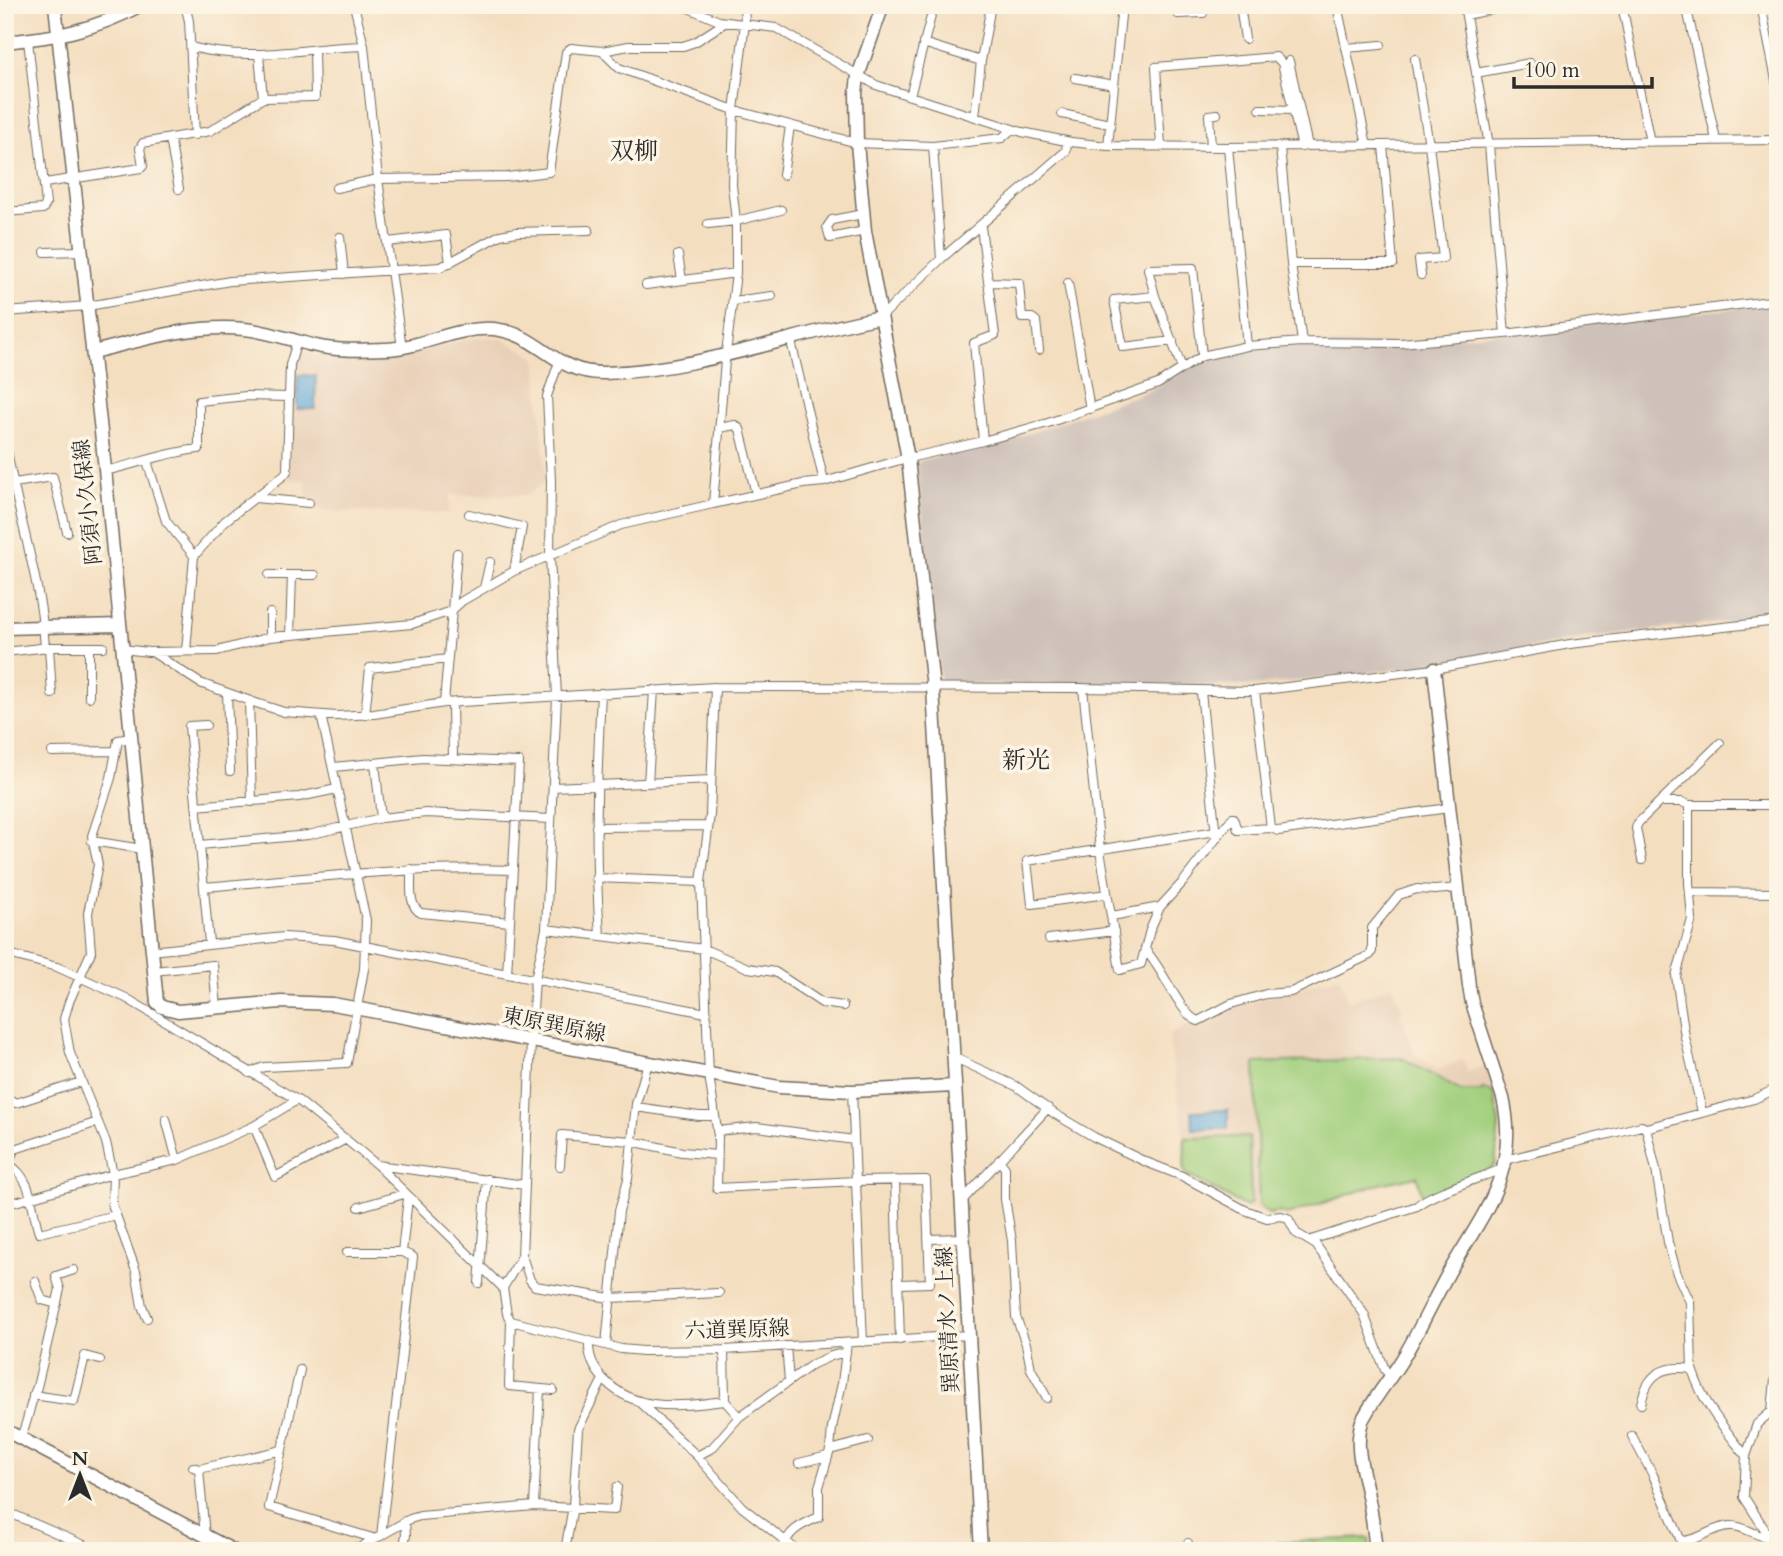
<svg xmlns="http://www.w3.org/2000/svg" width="1783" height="1556" font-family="Cardo,'Noto Serif JP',serif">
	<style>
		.built { fill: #e8ceb6 }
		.industrial { fill: #cec1b9 }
		.green { fill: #a1cf7d; stroke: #667d54; stroke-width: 2 }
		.water { fill: #62a9d9; stroke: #466a82; stroke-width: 2 }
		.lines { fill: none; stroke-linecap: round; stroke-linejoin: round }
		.street-casing { stroke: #716a5f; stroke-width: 10 }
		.secondary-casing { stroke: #716a5f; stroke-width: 15 }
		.street { stroke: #fff; stroke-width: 8 }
		.secondary { stroke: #fff; stroke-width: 12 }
		.labels { text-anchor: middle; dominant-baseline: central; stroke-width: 7; stroke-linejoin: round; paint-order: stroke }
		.street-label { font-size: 21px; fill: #2b2b2b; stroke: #fcf5e5 }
		.quarter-label { font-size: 24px; fill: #2b2b2b; stroke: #fcf5e5 }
	</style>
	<rect width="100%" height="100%" fill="#fcf5e5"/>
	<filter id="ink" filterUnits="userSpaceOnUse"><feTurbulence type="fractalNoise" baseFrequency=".0143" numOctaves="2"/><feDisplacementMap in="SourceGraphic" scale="14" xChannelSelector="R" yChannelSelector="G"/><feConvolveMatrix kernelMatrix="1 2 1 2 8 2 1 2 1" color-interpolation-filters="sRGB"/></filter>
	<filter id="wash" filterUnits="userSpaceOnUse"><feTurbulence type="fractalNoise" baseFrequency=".00686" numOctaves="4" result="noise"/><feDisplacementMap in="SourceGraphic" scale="28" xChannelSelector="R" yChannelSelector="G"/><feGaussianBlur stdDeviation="1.57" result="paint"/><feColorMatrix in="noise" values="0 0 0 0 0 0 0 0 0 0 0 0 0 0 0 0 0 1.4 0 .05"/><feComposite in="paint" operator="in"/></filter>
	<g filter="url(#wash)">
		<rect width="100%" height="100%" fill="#f4dec0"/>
		<!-- built -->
		<path class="built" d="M 478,337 L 500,338 L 536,357 L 546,481 L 527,495 L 450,495 L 449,513 L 324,511 L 307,501 L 306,480 L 289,479 L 293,365 L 297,352 L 347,357 L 400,356 Z
			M 1340,976 L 1348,1001 L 1393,986 L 1403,1011 L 1400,1012 L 1415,1055 L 1438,1069 L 1463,1060 L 1468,1072 L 1486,1066 L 1495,1092 L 1500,1125 L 1495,1166 L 1487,1172 L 1422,1197 L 1417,1177 L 1381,1184 L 1287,1215 L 1269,1214 L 1245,1208 L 1186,1174 L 1183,1169 L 1185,1141 L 1169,1039 L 1170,1035 L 1188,1024 L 1199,1024 L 1232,1008 Z"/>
		<!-- industrial -->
		<path class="industrial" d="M 1778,304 L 1778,616 L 1590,637 L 1432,665 L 1253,686 L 944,683 L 940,678 L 917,463 L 921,461 L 1031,433 L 1151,390 L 1196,363 L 1234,352 L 1277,345 L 1393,344 Z"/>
		<!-- green -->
		<path class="green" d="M 1402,1058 L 1461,1091 L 1482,1091 L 1483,1089 L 1494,1093 L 1499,1125 L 1495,1165 L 1486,1172 L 1422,1196 L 1417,1176 L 1380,1184 L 1287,1215 L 1279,1212 L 1269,1214 L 1259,1205 L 1255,1063 Z
			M 1249,1137 L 1251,1202 L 1246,1207 L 1186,1174 L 1184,1169 L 1185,1138 Z
			M 1369,1538 L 1370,1551 L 1278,1551 L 1277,1542 Z"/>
		<!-- water -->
		<path class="water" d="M 298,375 L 316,376 L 315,409 L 297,409 Z
			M 1228,1110 L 1228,1129 L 1193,1129 L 1192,1111 Z"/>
	</g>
	<g filter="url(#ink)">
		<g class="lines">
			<!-- street casing -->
			<g class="street-casing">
				<path id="street" d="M 185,5 L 189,21 L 195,135
					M 354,5 L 364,46 L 378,179 L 402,348
					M 681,5 L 719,21 L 776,28 L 876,85 L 1022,132 L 1071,142 L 1108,146 L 1228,147 L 1778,140
					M 916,5 L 932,13
					M 1240,5 L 1245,39
					M 1337,5 L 1367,145
					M 1464,5 L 1489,145 L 1505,334
					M 1622,5 L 1650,142
					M 1686,5 L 1716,140
					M 1761,5 L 1778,90
					M 1178,14 L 1203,13
					M 1466,15 L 1505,7
					M 923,43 L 981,61
					M 191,47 C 252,63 304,47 364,46
					M 1346,48 L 1381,45
					M 602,51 L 619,68 L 734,110 L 857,143 L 933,146 L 1002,138 L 1012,129
					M 259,55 L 263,98
					M 1415,59 L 1429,145 L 1443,258 L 1419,260 L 1421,275
					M 1289,61 L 1308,146
					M 1476,73 L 1530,63
					M 1075,78 L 1114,85
					M 910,96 L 934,5
					M 1260,109 L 1293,110
					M 1062,114 L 1110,124
					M 975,117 L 981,61 L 991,5
					M 170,139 L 179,189
					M 933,146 L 941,259
					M 1108,146 L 1122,5
					M 1161,146 L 1156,67 L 1276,57 L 1282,63 L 1302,147
					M 1211,147 L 1209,115 L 1217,114
					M 1228,147 L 1247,346
					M 1280,147 L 1291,264 L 1302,342
					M 783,175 L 790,126
					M 45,183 L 141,168 L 143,166 L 140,148 L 143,143 L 210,131 L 263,98 L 315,97 L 314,50
					M 336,188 L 378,179 L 507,177 L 549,172 L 566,52 L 571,48 L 602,51 L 629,46 L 683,46 L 695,42 L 726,22
					M 5,212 L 43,209 L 46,204 L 28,40
					M 863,214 L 832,220 L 827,227 L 830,238 L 865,231
					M 708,224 L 736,221 L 781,210
					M 981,227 L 995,335 L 974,343 L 983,441
					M 340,237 L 344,274
					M 388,242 L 446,235 L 450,263
					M 45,252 L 82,251
					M 678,255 L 682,280
					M 1291,264 L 1393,264 L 1383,145
					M 988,282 L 1019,283 L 1022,318 L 1032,318 L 1036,321 L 1039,350
					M 1068,283 L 1090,409
					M 646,285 L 736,273
					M 1155,296 L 1114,300 L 1123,347 L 1173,341
					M 733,301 L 772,296
					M 5,312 L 88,306 L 230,281 L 441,267 L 500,235 L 517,232 L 589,230
					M 881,317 L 941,259 L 1066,151 L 1067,142
					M 790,337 L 824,482
					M 559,362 L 547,396 L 551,481 L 550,556 L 557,697 L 546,929 L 535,979 L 531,1041 L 522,1256 L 530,1280 L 535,1286 L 610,1298 L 719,1293
					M 1182,368 L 1155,296 L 1148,269 L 1193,268 L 1202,356
					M 719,428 L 735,425 L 740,429 L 756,494
					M 5,436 C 14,507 41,576 45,648
					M 147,461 L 166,521 L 194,556
					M 105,471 C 137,464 167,452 199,449 L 199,401 L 246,396 L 289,397 L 290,365 L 297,341
					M 14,483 L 53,477 L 67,532
					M 255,498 L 309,503
					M 713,504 L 803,484 L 824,482 L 900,460 L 983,441 L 1048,423 L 1158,384 L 1202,356 L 1247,346 L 1302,342 L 1401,343 L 1505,334 L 1778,300
					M 469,514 L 522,527 L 514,571
					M 269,575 L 315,575
					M 484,588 L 490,562
					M 270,613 L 270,637
					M 290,635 L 292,575
					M 49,647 L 52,694
					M 89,647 L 89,697
					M 122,649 L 149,652 L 217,651 L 270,637 L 412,624 L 451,611 L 462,601 L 514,571 L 621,525 L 713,504 L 725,361 L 736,273 L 736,221 L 732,185 L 734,110 L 745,23 L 744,5
					M 186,651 L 194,556 L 225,521 L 284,475 L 287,471 L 289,397
					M 5,652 L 49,647 L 103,647
					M 152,652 L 200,683 L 256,703 L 284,712 L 337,716 L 374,714 L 444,703 L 715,687 L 1083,688 L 1255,691 L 1434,669 L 1570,644 L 1778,621
					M 715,687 L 710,815 L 701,882 L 709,1075 L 718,1136 L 717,1188 L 856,1181 L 926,1180 L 930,1283 L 900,1284
					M 1083,688 L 1100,850 L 1120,970 L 1141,964 L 1150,930 L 1160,907 L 1183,882 L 1232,818 L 1234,818 L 1238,830 L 1271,828 L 1278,831 L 1449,808
					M 1255,691 L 1271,828
					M 1201,692 L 1216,836
					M 227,693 L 230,771
					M 249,701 L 252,802
					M 444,703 L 457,553
					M 452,703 L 453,758
					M 365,715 L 370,668 L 448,659
					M 206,725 L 189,726 L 209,943
					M 131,738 L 118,740 L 111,778 L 92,836 L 98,865 L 88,913 L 91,952 L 69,1002 L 64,1019 L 70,1053 L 106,1142 L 113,1174 L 112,1204 L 136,1271 L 142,1306 L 147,1318
					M 52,752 L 115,751
					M 375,763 L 381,818
					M 334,767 L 423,758 L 519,762 L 507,974
					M 648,783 L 654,690
					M 553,787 L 711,780
					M 1660,802 L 1682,802 L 1689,805 L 1778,805
					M 1689,805 L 1689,883 L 1692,919 L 1676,976 L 1685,1037 L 1702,1112
					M 196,806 L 299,797 L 337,789
					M 596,827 L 708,826
					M 92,841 L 142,849
					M 200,845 L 308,835 L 381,818 L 426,813 L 551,819
					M 1642,860 L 1636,828 L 1638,823 L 1720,743
					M 411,869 C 412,882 407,906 421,913 L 510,922
					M 596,878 L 701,882
					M 204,887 C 307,878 409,866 513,870
					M 1690,892 L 1778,893
					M 1107,894 L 1032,904 L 1027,861 L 1216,831
					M 1112,916 L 1160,907
					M 546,929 L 704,949 L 748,968 L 775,972 L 822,1003 L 843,1006
					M 600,935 C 594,854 597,774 601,693
					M 1049,939 L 1114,931
					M 1145,950 C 1162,966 1180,1015 1198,1021 L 1231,1004 L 1266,994 L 1291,992 L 1370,955 L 1372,951 L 1372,928 L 1399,895 L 1417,889 L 1435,890 L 1458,888
					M 151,951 L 284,937 L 334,940 L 706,1013
					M 5,953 L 57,967 L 126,998 L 299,1101 L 377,1165 L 503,1288 L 507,1314 L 511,1321 L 509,1386 L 553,1390
					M 153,971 L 213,965 L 217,1007
					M 953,1057 L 1016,1086 L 1055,1114 L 1094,1137 L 1146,1162 L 1182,1176 L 1245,1210 L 1267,1218 L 1281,1216 L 1288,1218 L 1296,1233 L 1316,1245 L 1364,1314 L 1385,1370 L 1391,1376
					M 249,1073 L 264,1067 L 347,1063 L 364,969 L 366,920 L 321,715
					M 852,1091 L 863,1342
					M 5,1097 L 16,1103 L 81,1082
					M 636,1107 L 699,1116 L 714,1116
					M 166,1119 L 177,1160
					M 98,1122 L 15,1149 L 7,1163 C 35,1180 30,1207 39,1233 L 116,1215
					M 254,1126 L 275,1177 L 346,1139
					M 1646,1128 L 1656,1170 L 1668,1242 L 1677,1274 L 1690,1302 L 1692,1369 C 1703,1404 1724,1428 1746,1456 L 1744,1497 L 1778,1550
					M 717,1131 L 757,1127 L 854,1140
					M 999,1160 L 1005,1168 L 1005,1199 L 1012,1241 L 1016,1317 L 1026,1344 L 1031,1369 L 1047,1398
					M 1505,1160 L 1641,1126 L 1646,1128 L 1754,1099 L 1778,1088
					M 377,1165 L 525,1185
					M 560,1166 L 562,1135 L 631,1141 L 682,1152 L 717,1155
					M 895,1180 L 900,1340
					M 960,1203 L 1048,1108
					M 5,1205 L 113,1174 L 177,1160 L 254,1126 L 297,1100
					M 359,1207 L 404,1194
					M 928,1239 L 963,1238
					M 1311,1240 L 1417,1206 C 1428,1194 1483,1177 1502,1169
					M 347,1252 L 402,1252 L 413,1257 L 381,1536
					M 402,1252 L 408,1198
					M 35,1281 L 42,1300 L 57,1304
					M 479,1283 L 487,1179
					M 503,1288 L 522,1256
					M 511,1321 L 621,1349 L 643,1351 L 724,1350 L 969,1335
					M 589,1341 C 587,1376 622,1400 653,1404 C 677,1407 701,1404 725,1401
					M 606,1345 L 619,1211 L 628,1179 L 636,1104 L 648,1063
					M 786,1346 L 789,1381
					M 724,1350 L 725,1401 L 739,1417
					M 300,1370 L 269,1507 L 376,1539
					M 33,1395 L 74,1401 L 85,1356 L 100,1360
					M 638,1401 L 697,1456 L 742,1507 L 798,1551
					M 1641,1404 C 1647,1373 1663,1365 1692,1369
					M 1632,1436 L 1653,1475 L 1681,1541 C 1699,1541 1712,1527 1730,1526 C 1745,1525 1755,1537 1769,1537
					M 20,1438 C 29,1422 29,1404 37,1387 L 60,1289 L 56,1276 L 74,1270
					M 830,1450 L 868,1440
					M 697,1456 L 712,1448 L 739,1417 L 813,1364 L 831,1356 L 846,1352
					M 1746,1456 L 1757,1424 L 1772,1411 L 1775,1379 L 1778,1375
					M 799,1463 L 828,1456
					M 193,1467 L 199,1469 L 282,1450
					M 199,1469 L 205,1536
					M 534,1506 L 540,1389
					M 5,1511 L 98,1551
					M 1188,1543 L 1190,1551
					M 326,1551 L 359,1548 L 410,1519 L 420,1516 L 534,1506 L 614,1510 L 617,1487
					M 403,1551 L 406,1535 L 405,1521
					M 565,1551 L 573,1506 L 578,1429 L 602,1381
					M 782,1551 C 788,1530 801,1525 819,1517 L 819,1487 L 830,1450 L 832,1428 L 842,1383 L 847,1343"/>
			</g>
			<!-- secondary casing -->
			<g class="secondary-casing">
				<path id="secondary" d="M 55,5 L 105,469 L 157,1002 L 162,1007 L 178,1011 L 281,1002 L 333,1004 L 779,1087 L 852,1091 L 954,1086
					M 883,5 L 858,76 L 856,94 L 857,143 L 865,231 L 908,459 L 933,688 L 981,1551
					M 5,42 C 56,37 95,30 141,5
					M 93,352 C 142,340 192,324 244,329 C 269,331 292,341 316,346 C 338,351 363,350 385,349 C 422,348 456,326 494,329 C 541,334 553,374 605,373 C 699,370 789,335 881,317
					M 5,628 L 120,625
					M 5,1430 L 234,1551
					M 1376,1551 C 1374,1532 1372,1514 1368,1496 C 1363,1470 1354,1447 1362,1421 C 1374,1397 1393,1376 1406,1353 C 1421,1327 1434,1299 1449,1272 C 1483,1214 1520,1171 1503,1098 L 1472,1003 L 1469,986 L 1434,669"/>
			</g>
			<!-- street -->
			<use href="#street" class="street"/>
			<!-- secondary -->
			<use href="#secondary" class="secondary"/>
		</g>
	</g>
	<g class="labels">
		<!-- street labels -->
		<g class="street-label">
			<text transform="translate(88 502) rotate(-96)">阿須小久保線</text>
			<text transform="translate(554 1025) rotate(11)">東原巽原線</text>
			<text transform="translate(948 1320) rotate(-93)">巽原清水ノ上線</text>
			<text transform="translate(737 1330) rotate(-2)">六道巽原線</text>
		</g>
		<!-- quarter labels -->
		<g class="quarter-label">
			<text x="634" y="151">双柳</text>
			<text x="1026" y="760">新光</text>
		</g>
	</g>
	<!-- margin -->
	<rect width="1783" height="1556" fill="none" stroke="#fcf5e5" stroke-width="28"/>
	<!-- north arrow -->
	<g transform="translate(80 1475)" stroke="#fcf5e5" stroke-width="5" paint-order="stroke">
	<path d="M0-5L12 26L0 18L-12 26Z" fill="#2b2b2b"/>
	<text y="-10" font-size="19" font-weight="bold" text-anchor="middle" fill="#2b2b2b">N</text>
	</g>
	<!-- scale -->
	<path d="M1514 77v10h138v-10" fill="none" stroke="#2b2b2b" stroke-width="3.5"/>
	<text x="1524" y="77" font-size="21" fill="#2b2b2b" stroke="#fcf5e5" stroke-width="5" paint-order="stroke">100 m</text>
</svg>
